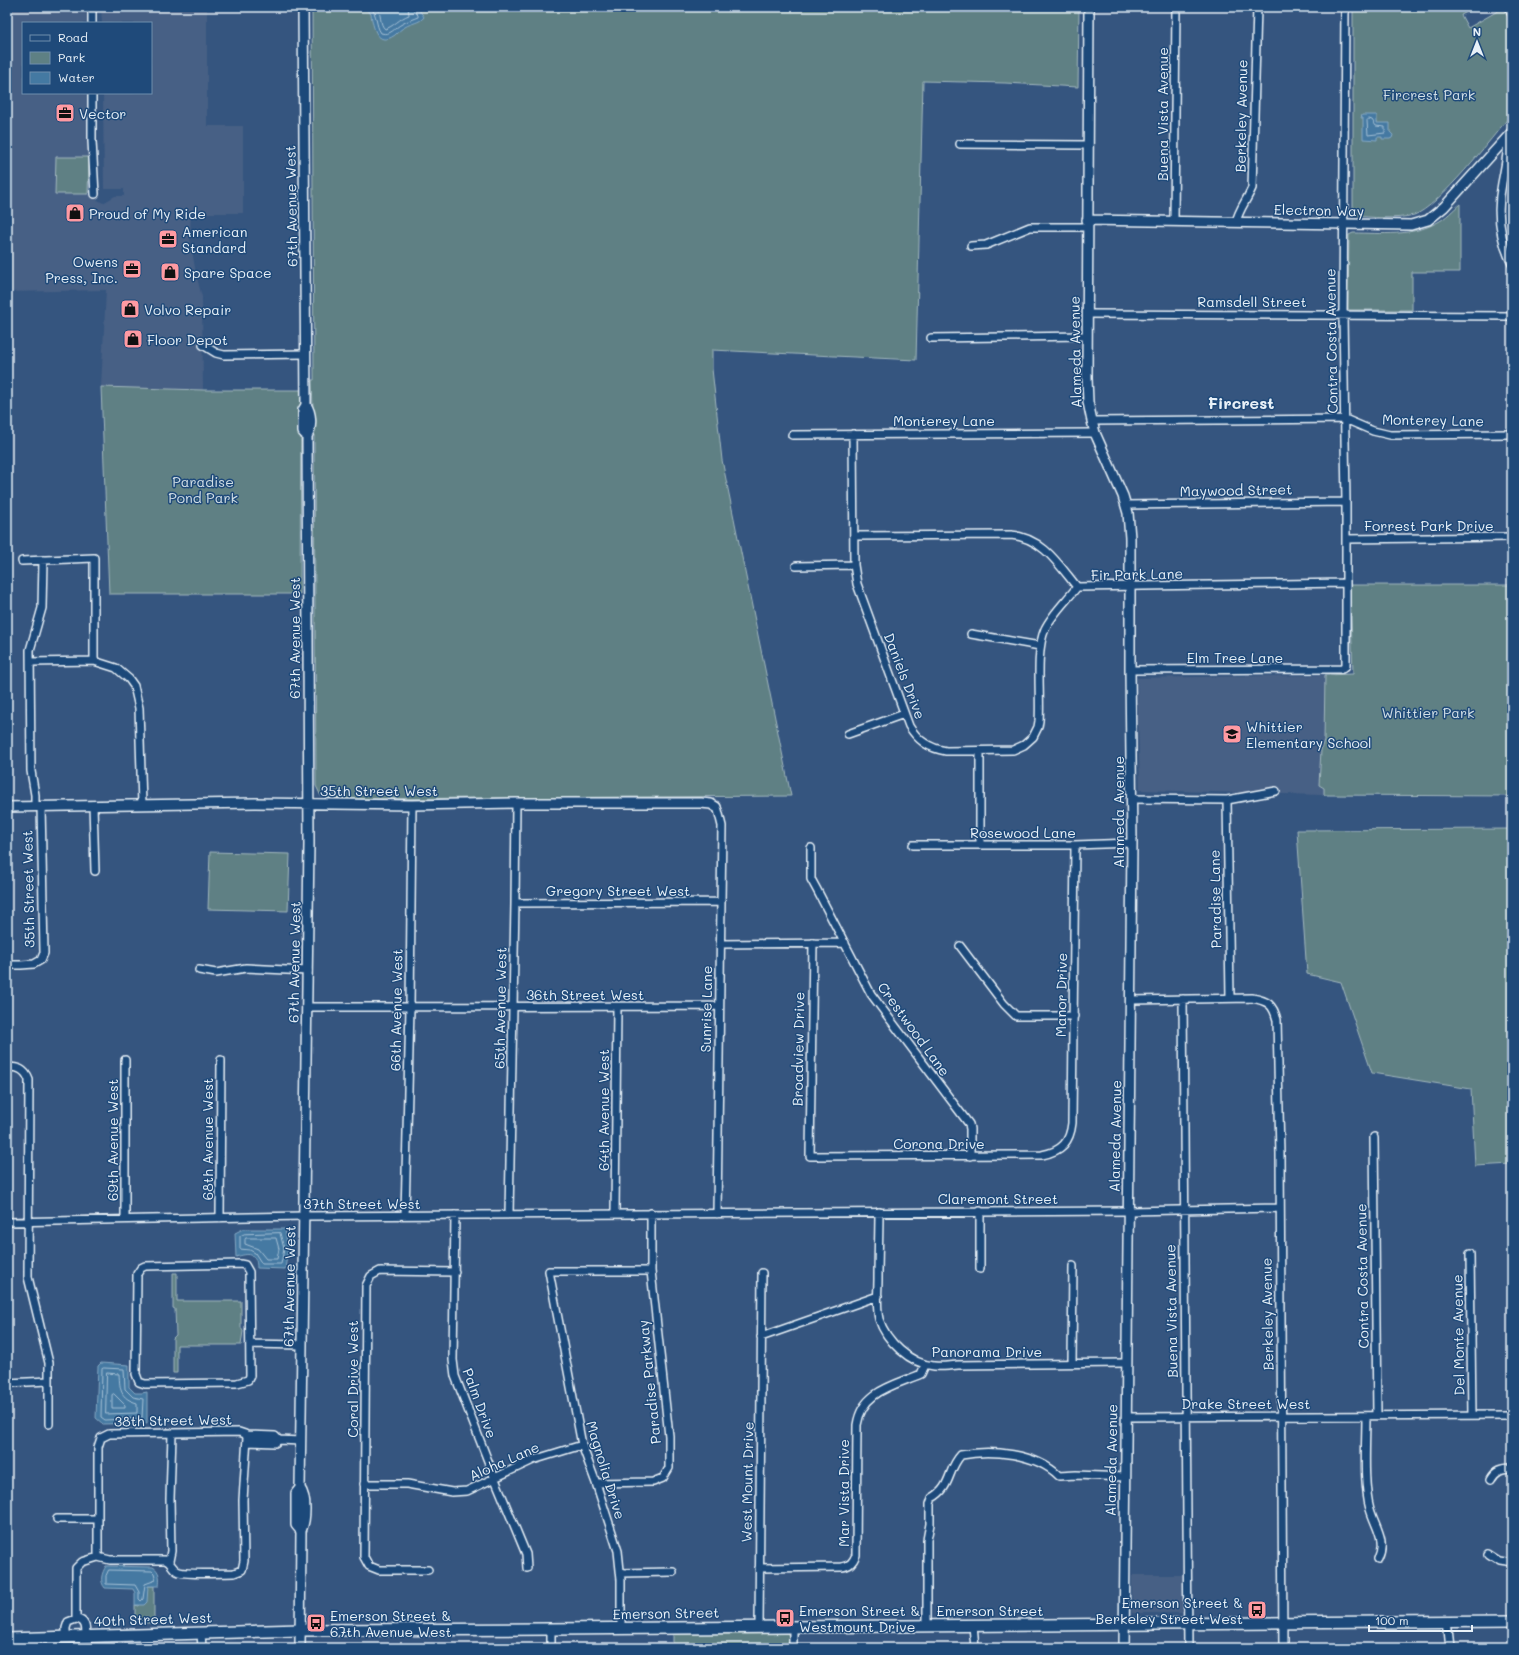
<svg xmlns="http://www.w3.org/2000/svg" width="1519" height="1655" font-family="Mali,sans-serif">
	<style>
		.built { fill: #476085 }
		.green { fill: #5e8084; stroke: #a3b8be }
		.water { fill: #4479a2; stroke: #86a9c4 }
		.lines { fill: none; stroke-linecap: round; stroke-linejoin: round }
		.shore { stroke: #a6c1d6; stroke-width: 1 }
		.minor-casing { stroke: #e8f1f8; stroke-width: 10 }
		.tertiary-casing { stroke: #e8f1f8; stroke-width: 12 }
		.secondary-casing { stroke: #e8f1f8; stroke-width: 14 }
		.minor { stroke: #1f4a7a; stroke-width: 7 }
		.tertiary { stroke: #1f4a7a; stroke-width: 9 }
		.secondary { stroke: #1f4a7a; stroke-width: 11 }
		.labels { text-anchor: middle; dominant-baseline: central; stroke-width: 3; stroke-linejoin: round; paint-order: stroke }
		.park-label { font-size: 14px; fill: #d3e0e7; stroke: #1f4a7a }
		.poi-label { font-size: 14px; fill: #e8f1f8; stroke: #1f4a7a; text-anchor: start }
		.street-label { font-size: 14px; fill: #e8f1f8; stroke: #1f4a7a }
		.quarter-label { font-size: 16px; font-weight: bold; fill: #e8f1f8; stroke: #1f4a7a }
	</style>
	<rect width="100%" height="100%" fill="#35557f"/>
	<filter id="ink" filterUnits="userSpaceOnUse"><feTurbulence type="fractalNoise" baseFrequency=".025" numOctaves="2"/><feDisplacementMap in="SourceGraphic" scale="8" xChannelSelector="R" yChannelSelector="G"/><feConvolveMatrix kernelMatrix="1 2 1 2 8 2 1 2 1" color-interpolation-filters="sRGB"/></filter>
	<g filter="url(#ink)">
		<!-- built -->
		<path class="built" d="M 7,7 L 88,7 L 88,23 L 23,23 L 23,93 L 88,93 L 89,195 L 103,203 L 115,196 L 124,196 L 124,189 L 104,189 L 103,93 L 151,93 L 151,23 L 102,23 L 101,7 L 207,7 L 207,126 L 243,126 L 243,213 L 191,213 L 190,238 L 196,274 L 202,297 L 203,390 L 101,387 L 106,290 L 7,292 Z
			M 1325,675 L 1324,795 L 1140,790 L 1137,678 Z
			M 1132,1575 L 1182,1575 L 1182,1613 L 1132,1613 Z"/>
		<!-- green -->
		<path class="green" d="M 312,7 L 1079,7 L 1078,87 L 1005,83 L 923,81 L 916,360 L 712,350 L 712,369 L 722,460 L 791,796 L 337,799 L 321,796 L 316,786 L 314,436 L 312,380 L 314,380 Z
			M 1353,7 L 1473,7 L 1473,9 L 1461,15 L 1468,28 L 1503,8 L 1512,25 L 1511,115 C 1492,137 1439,207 1414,215 C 1395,220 1372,217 1353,216 Z
			M 56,157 L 89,157 L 88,194 L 55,194 Z
			M 1460,204 L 1460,272 L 1412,272 L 1412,310 L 1349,310 L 1348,308 L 1349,235 L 1353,233 C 1382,233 1412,237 1438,222 C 1446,218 1453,210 1460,204 Z
			M 101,387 L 203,390 L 301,390 L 300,594 L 109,594 Z
			M 1350,585 L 1512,585 L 1512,796 L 1324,795 L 1324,788 L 1319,785 L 1321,750 L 1324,740 L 1325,675 L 1353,674 Z
			M 1512,829 L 1512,1164 L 1475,1166 L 1471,1089 L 1372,1073 L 1341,982 L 1307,974 L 1297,830 Z
			M 210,852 L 290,854 L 288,911 L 208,909 Z
			M 173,1273 L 177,1273 L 177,1301 L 241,1301 L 241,1328 L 243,1331 L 241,1345 L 177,1345 L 177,1373 L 173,1373 L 173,1338 L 176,1335 L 175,1309 L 173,1308 Z
			M 148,1586 L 154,1586 L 154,1623 L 135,1623 L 135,1605 L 139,1606 Z
			M 785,1632 L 790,1636 L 790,1648 L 673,1648 L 673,1633 Z"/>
		<!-- water -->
		<path class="water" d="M 363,7 L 414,7 L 420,11 L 424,17 C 420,23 411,23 405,27 C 401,29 398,32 395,35 C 377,48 373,27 371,14 Z
			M 1362,115 L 1377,115 L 1377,123 L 1390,123 L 1390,132 L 1393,135 L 1392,138 L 1390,139 L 1382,139 L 1382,137 L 1377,137 L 1377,140 L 1363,139 L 1363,118 L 1361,118 Z
			M 243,1229 L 285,1229 L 288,1249 L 285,1269 L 257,1268 C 257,1252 248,1253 236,1257 L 235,1233 Z
			M 101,1363 L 129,1365 L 129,1387 L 135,1393 L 142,1393 L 147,1392 L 147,1423 L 103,1424 L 96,1418 L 98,1366 Z
			M 106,1566 L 153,1567 C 160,1571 160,1579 159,1586 L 148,1586 L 147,1602 L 144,1605 L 135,1605 L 135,1593 L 133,1589 L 105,1588 C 99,1581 102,1573 106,1566 Z"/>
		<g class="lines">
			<!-- shore -->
			<path class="shore" d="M 370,7 C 378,14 375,25 381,33 C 391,36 394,28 402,24 C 407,21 413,19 418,17 L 418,15 L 414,11 L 413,7
				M 377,7 C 382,14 379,24 385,29 C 393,27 400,18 409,15 L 408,7
				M 1369,119 L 1372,120 L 1376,126 L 1385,127 L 1385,133 L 1368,135 L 1367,121 Z
				M 280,1233 L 284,1249 L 281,1264 L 262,1264 L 255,1253 L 250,1250 L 240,1249 L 240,1236 L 244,1234 Z
				M 246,1238 L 276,1238 L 279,1249 L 277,1259 L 266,1259 L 258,1249 L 245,1244 L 245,1240 Z
				M 104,1368 L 124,1369 L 125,1389 L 133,1397 L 143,1399 L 142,1418 L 105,1420 L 101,1417 L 102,1369 Z
				M 107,1373 L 119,1374 C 120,1390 120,1398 137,1403 L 137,1413 L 106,1414 Z
				M 114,1394 L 125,1405 L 125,1408 L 112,1408 L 112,1395 Z
				M 109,1570 L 152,1571 L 154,1573 L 156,1580 L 145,1584 L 143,1599 L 141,1601 L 139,1599 L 139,1592 L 135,1585 L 106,1584 L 106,1576 Z"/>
			<!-- minor casing -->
			<g class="minor-casing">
				<path id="minor" d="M 92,7 L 92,23
					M 1508,7 L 1512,14
					M 92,93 L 92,141 L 95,194
					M 1508,138 C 1508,155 1505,167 1502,183 C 1496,212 1499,238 1512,264
					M 960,144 L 1088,145
					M 1174,221 L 1176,7
					M 1236,222 C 1239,209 1247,200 1252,188 L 1257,7
					M 971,246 L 986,245 L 1030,227 L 1088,227
					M 1087,314 L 1512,316
					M 931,338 L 1087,336
					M 203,345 L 216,353 L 224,355 L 306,354
					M 1092,421 L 1345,419 L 1373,431 L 1390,435 L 1512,434
					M 853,434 L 854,565 L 857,584 L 909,726 C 918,741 929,748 946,751 L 1013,750 L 1024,745 L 1033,737 L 1038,727 L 1039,721 C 1041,696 1035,651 1045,629 C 1052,614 1067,600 1077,587
					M 792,435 L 1095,433
					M 1126,505 L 1346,502
					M 854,536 L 1011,535 C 1043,538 1059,565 1077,587 L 1346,583
					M 1346,539 L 1512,537
					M 22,561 L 94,558 L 94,661
					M 796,566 L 854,565
					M 971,634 L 1040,646
					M 31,662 L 94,661 L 116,668 L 129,679 L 134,686 L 139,708 L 142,804
					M 1130,670 L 1342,669 L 1346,666 L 1346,502 L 1343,315 L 1345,7
					M 848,734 L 904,714
					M 980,751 L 980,844
					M 1132,799 L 1227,800 L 1276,791
					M 1227,800 L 1230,998
					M 93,805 L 95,871
					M 35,806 L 35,795 L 31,771 L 30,650 L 42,608 L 43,560
					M 716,807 L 718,810 L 722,826 L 717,1214
					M 913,845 L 1075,845 L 1132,843
					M 811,848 L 811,879 L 817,890 L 871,994 L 969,1124 L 970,1129 L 970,1156
					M 515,903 L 721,902
					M 813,943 L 810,1156 L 1042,1155 C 1062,1151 1070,1142 1072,1123 L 1075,845
					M 720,944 L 845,943
					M 960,946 L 1004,1004 L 1016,1016 L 1074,1016
					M 7,965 L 21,965 L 34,964 L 41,960 L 44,953 L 41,806
					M 199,970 L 216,973 L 246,968 L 308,971
					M 1183,999 L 1188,1648
					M 1131,1000 L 1252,998 C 1268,1001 1273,1004 1277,1020 L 1280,1154 L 1283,1648
					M 307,1007 L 719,1006
					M 125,1060 L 125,1219
					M 7,1067 C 18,1067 25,1069 29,1080 L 28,1277 L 49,1363 L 49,1424
					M 1374,1137 L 1377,1415
					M 980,1211 L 980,1269
					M 879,1212 C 879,1234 878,1257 878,1279 C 878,1292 876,1306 879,1319 C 886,1341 910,1364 934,1366 C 942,1367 950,1366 958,1365 L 1126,1363
					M 509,1214 L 515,903 L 516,803
					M 615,1214 L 617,1007
					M 405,1215 L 410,1008 L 412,805
					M 455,1215 L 453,1360 L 455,1376 L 495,1479 L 526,1554 L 527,1568
					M 220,1218 L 221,1060
					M 7,1222 L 304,1216 L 1129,1211 L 1279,1208
					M 1470,1254 L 1472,1415
					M 240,1264 L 245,1265 L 249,1272 L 250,1376 L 248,1380 L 237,1383 L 145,1384 L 139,1382 L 136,1374 L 137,1274 L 141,1268 L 145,1266 Z
					M 761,1337 L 878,1296
					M 250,1344 L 302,1345
					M 1072,1363 L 1073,1266
					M 7,1383 L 49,1381
					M 1366,1416 C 1366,1443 1363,1484 1370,1509 C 1375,1527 1387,1540 1378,1559
					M 1126,1417 L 1512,1415
					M 239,1432 L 245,1434 L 247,1437 L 243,1500 L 244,1561 L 242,1570 L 234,1573 C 221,1573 190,1575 179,1572 C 172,1570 172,1562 165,1560 L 110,1560 L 98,1557 L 98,1447 L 101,1438 L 109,1434 Z
					M 246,1435 L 275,1436 L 279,1440
					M 247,1442 L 275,1443 L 279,1440 L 301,1441
					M 1491,1479 C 1496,1470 1502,1468 1512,1468
					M 596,1483 L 653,1482 L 663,1478 L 669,1468 L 669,1436 L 651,1271 L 651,1213
					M 364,1484 L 407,1484 L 452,1492 L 467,1491 L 533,1460 L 582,1445
					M 57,1519 L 97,1519
					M 1488,1555 L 1499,1562 L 1512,1564
					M 169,1561 L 171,1551 L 170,1499 L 172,1434
					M 759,1568 L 842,1567 C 850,1566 853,1562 856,1555 L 857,1425 C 862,1391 893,1386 921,1374 L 925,1365
					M 428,1570 L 379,1570 L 369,1566 L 364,1557 L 366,1286 L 371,1276 L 380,1271 L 455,1272
					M 621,1573 L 673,1572
					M 76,1619 L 76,1568 L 82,1562 L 98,1557
					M 1447,1621 L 1450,1648
					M 927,1626 L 927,1540 L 930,1524 L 930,1504 L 932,1498 C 952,1487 947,1470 961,1455 C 991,1449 1036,1453 1059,1476 L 1076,1475 L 1125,1477
					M 973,1626 L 975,1648
					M 759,1627 L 762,1273
					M 793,1627 L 793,1648
					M 551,1629 L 551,1648
					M 621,1629 L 621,1580 L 618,1551 L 596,1483 L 582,1445 L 549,1271 L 651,1271
					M 201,1633 L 202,1648
					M 66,1637 L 66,1628 L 68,1622 L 76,1619 C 86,1620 86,1628 86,1636"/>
			</g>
			<!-- tertiary casing -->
			<g class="tertiary-casing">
				<path id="tertiary" d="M 1089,7 L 1087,378 L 1088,402 L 1092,421 L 1095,433 L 1123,496 L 1128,513 L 1130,538 L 1130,670 L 1132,843 L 1124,1648
					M 1087,220 L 1411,225 L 1428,220 L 1444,207 L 1512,132
					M 306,405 L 303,410 L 303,432 L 307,436
					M 7,807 L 255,803 L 412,805 L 516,803 L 701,803 L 711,804 L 716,807
					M 300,1488 L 296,1493 L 296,1525 L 301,1531
					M 300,1648 L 301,1531 C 306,1520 307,1498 300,1488 L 309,844 L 307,436 C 312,428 312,413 306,405 L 303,7"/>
			</g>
			<!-- secondary casing -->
			<g class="secondary-casing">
				<path id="secondary" d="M 7,1639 L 300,1630 L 551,1629 L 1512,1621"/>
			</g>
			<!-- minor -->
			<use href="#minor" class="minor"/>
			<!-- tertiary -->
			<use href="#tertiary" class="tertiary"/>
			<!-- secondary -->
			<use href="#secondary" class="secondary"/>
		</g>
	</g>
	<!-- icons -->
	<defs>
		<g id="office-square" transform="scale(1)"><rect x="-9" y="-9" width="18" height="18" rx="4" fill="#ff9aa2" stroke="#1f4a7a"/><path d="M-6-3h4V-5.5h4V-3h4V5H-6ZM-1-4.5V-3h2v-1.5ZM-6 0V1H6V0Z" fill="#111"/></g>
		<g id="shop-square" transform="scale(1)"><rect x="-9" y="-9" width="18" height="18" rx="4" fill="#ff9aa2" stroke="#1f4a7a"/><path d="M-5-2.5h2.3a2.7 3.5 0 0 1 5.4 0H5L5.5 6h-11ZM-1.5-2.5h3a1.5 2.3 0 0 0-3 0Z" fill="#111"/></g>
		<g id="school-square" transform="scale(1)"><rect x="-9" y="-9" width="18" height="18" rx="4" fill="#ff9aa2" stroke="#1f4a7a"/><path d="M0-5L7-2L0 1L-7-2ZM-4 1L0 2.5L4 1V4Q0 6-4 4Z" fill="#111"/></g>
		<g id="bus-square" transform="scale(1)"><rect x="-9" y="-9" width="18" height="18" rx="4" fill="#ff9aa2" stroke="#1f4a7a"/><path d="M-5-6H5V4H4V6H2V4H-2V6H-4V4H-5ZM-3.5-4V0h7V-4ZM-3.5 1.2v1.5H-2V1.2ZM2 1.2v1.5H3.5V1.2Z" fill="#111"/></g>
	</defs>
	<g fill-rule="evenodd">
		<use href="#office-square" x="65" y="113"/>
		<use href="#shop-square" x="75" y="213"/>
		<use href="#office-square" x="168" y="239"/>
		<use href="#office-square" x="132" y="269"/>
		<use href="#shop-square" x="170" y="272"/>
		<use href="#shop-square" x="130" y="309"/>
		<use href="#shop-square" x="133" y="339"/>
		<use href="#school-square" x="1232" y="734"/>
		<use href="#bus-square" x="1257" y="1610"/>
		<use href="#bus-square" x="785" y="1618"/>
		<use href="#bus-square" x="316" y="1623"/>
	</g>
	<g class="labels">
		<!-- park labels -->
		<g class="park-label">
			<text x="1429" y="94">Fircrest Park</text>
			<text x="203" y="481">Paradise<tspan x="203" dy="16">Pond Park</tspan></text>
			<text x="1428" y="712">Whittier Park</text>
		</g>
		<!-- poi labels -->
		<g class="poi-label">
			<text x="79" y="113">Vector</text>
			<text x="89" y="213">Proud of My Ride</text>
			<text x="182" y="231">American<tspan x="182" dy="16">Standard</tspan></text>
			<text x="118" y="261" text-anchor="end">Owens<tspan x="118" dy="16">Press, Inc.</tspan></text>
			<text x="184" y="272">Spare Space</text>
			<text x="144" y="309">Volvo Repair</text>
			<text x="147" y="339">Floor Depot</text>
			<text x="1246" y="726">Whittier<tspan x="1246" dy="16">Elementary School</tspan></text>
			<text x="1243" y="1602" text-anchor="end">Emerson Street &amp;<tspan x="1243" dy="16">Berkeley Street West</tspan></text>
			<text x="799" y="1610">Emerson Street &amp;<tspan x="799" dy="16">Westmount Drive</tspan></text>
			<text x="330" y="1615">Emerson Street &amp;<tspan x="330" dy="16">67th Avenue West</tspan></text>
		</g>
		<!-- street labels -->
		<g class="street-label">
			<text transform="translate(1162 114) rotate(-90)">Buena Vista Avenue</text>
			<text transform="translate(1241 116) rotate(-89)">Berkeley Avenue</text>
			<text transform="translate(291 206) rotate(-91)">67th Avenue West</text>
			<text transform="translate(1319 210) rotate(1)">Electron Way</text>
			<text x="1252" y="301">Ramsdell Street</text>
			<text transform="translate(1331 341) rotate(-91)">Contra Costa Avenue</text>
			<text transform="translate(1075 352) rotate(-91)">Alameda Avenue</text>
			<text x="944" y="420">Monterey Lane</text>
			<text transform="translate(1433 420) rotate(1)">Monterey Lane</text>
			<text transform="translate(1236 490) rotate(-1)">Maywood Street</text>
			<text x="1429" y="525">Forrest Park Drive</text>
			<text transform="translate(1137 574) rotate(-1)">Fir Park Lane</text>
			<text transform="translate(294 638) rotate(-90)">67th Avenue West</text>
			<text x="1235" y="657">Elm Tree Lane</text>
			<text transform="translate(905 676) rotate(69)">Daniels Drive</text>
			<text x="379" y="790">35th Street West</text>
			<text transform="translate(1118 812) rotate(-90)">Alameda Avenue</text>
			<text x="1023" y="832">Rosewood Lane</text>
			<text transform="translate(28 889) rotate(-91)">35th Street West</text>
			<text x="618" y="890">Gregory Street West</text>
			<text transform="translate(1215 899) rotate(-91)">Paradise Lane</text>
			<text transform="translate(294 962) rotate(-89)">67th Avenue West</text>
			<text x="585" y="994">36th Street West</text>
			<text transform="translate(1061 995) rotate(-89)">Manor Drive</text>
			<text transform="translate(500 1008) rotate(-89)">65th Avenue West</text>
			<text transform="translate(706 1009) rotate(-89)">Sunrise Lane</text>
			<text transform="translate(396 1010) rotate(-89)">66th Avenue West</text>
			<text transform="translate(914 1029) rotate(54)">Crestwood Lane</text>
			<text transform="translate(798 1049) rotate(-89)">Broadview Drive</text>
			<text transform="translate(603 1110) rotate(-90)">64th Avenue West</text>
			<text transform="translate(1115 1136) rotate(-89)">Alameda Avenue</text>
			<text transform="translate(207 1139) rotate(-90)">68th Avenue West</text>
			<text transform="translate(112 1140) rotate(-90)">69th Avenue West</text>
			<text x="939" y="1143">Corona Drive</text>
			<text x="998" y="1198">Claremont Street</text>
			<text x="362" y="1203">37th Street West</text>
			<text transform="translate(1362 1276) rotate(-91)">Contra Costa Avenue</text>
			<text transform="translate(289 1286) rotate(-89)">67th Avenue West</text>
			<text transform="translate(1171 1311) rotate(-91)">Buena Vista Avenue</text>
			<text transform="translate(1267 1314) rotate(-91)">Berkeley Avenue</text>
			<text transform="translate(1458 1335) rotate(-91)">Del Monte Avenue</text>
			<text x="987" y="1351">Panorama Drive</text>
			<text transform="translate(352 1379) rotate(-90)">Coral Drive West</text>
			<text transform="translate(649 1382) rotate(-96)">Paradise Parkway</text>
			<text transform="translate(480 1403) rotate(70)">Palm Drive</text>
			<text x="1246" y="1403">Drake Street West</text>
			<text transform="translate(173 1420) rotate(-1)">38th Street West</text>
			<text transform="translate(1111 1460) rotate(-89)">Alameda Avenue</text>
			<text transform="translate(504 1461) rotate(-24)">Aloha Lane</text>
			<text transform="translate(606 1470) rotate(73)">Magnolia Drive</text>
			<text transform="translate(747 1482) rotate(-89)">West Mount Drive</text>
			<text transform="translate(843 1493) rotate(-90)">Mar Vista Drive</text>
			<text x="990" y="1610">Emerson Street</text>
			<text transform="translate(666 1613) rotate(-1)">Emerson Street</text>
			<text transform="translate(153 1619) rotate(-2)">40th Street West</text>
		</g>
		<!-- quarter labels -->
		<g class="quarter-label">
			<text x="1241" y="402">Fircrest</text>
		</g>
	</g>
	<!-- margin -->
	<rect width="1519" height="1655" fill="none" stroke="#1f4a7a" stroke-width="24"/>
	<rect x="12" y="12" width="1495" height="1631" fill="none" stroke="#e8f1f8" stroke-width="1.5" filter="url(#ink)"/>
	<!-- legend -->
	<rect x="22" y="22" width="130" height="72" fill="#1f4a7a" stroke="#6f8dac"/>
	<rect x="30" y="35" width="20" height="6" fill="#1f4a7a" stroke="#6f8dac"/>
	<text x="58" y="42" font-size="12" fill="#e8f1f8">Road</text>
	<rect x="30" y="52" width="20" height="12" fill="#5e8084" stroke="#6f8dac"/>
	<text x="58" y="62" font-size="12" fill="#e8f1f8">Park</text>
	<rect x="30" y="72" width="20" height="12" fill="#4479a2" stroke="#6f8dac"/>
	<text x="58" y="82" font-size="12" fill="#e8f1f8">Water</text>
	<!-- north arrow -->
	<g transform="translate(1477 42)" stroke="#1f4a7a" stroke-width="3" paint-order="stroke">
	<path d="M0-3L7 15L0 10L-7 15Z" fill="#e8f1f8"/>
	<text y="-6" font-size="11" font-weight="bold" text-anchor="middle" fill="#e8f1f8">N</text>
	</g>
	<!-- scale -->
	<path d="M1369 1625v6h103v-6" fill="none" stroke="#e8f1f8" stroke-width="2"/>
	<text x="1375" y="1625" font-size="12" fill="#e8f1f8" stroke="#1f4a7a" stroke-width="3" paint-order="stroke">100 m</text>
</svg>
